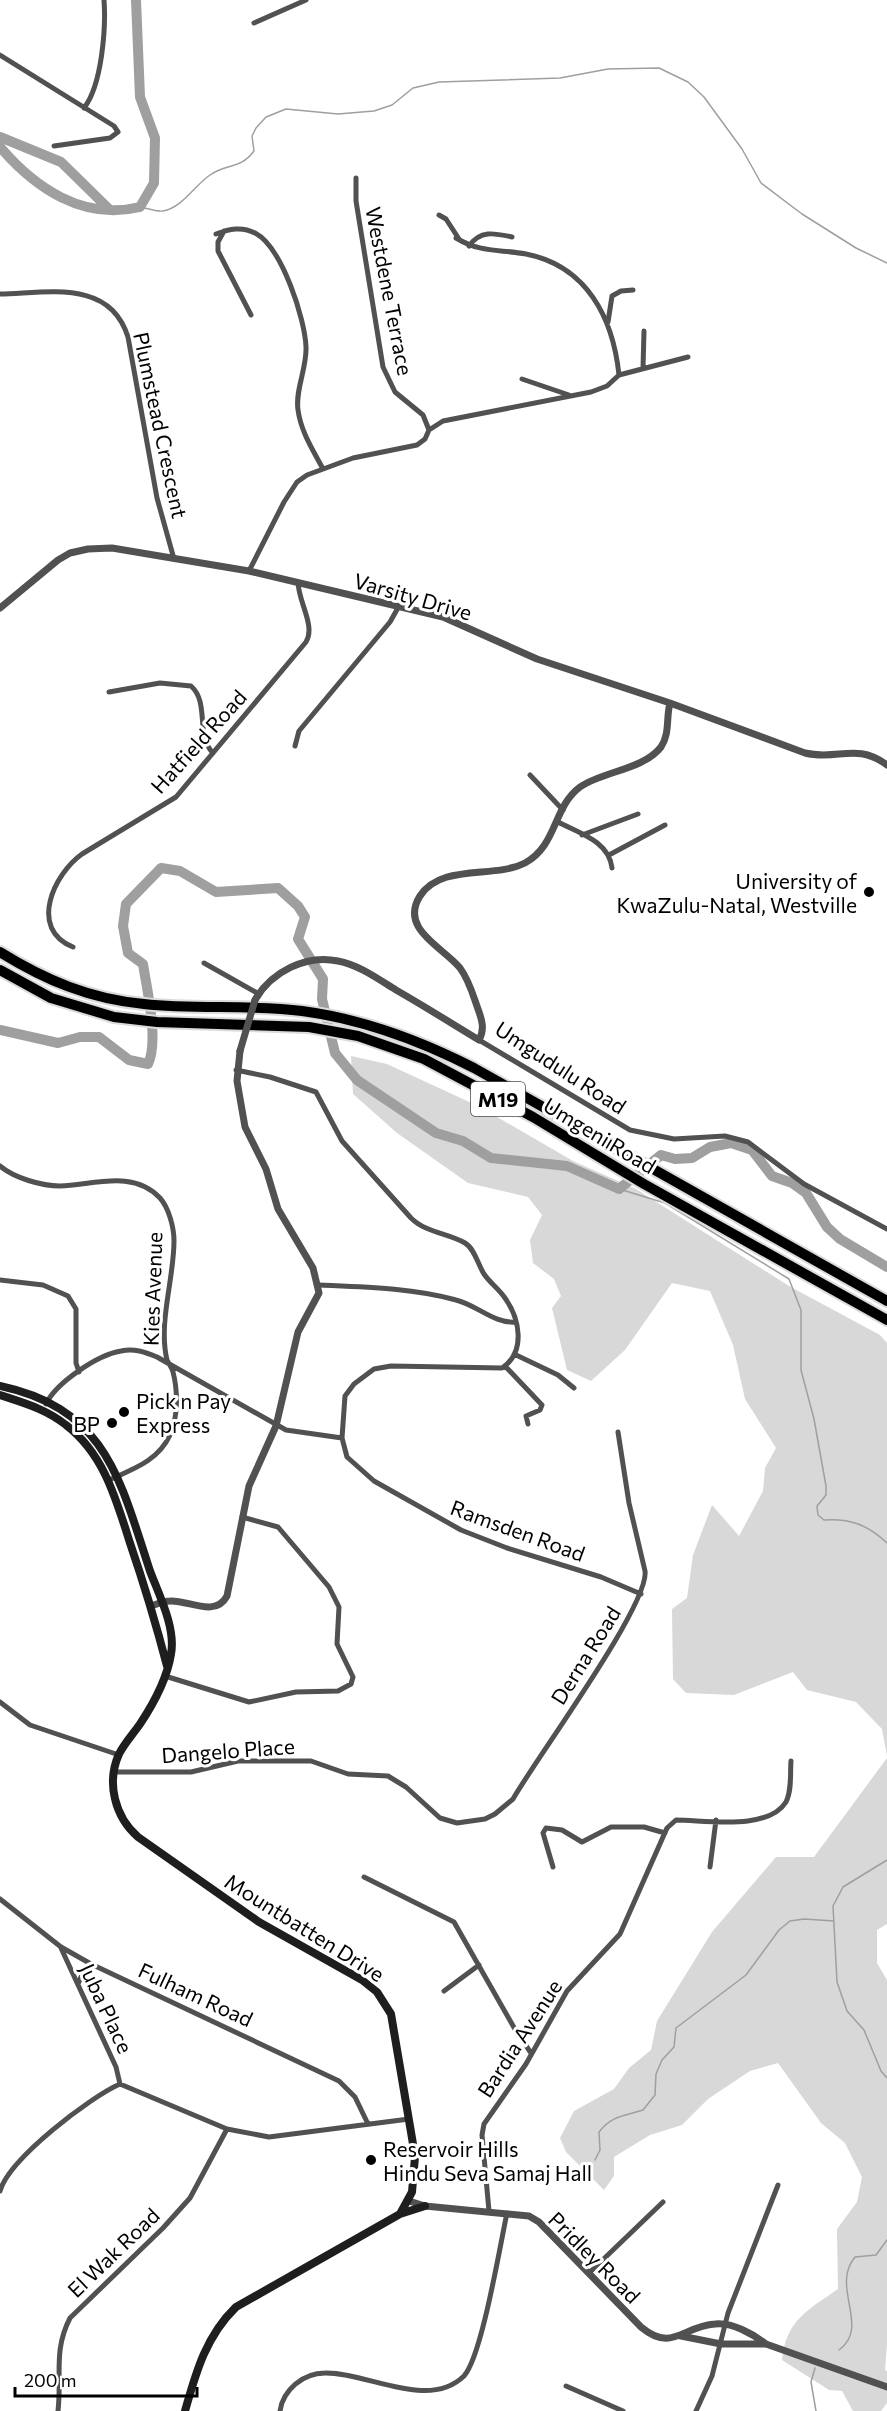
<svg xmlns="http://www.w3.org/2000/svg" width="887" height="2411" font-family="Commissioner,sans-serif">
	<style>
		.green { fill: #d8d8d8 }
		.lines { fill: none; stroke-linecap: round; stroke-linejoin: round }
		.stream { stroke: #9f9f9f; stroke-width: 1.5 }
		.river { stroke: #9f9f9f; stroke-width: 10 }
		.motorway-casing { stroke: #dbdbdb; stroke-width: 14 }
		.minor { stroke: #515151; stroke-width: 5 }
		.tertiary { stroke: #515151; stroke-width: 7 }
		.secondary { stroke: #1e1e1e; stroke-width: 8 }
		.motorway { stroke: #000; stroke-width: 10 }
		.tertiary-bridge { stroke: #515151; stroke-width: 7 }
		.poi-dot { fill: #000; stroke: #fff; stroke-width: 2 }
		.labels { text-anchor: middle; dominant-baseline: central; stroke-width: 6; stroke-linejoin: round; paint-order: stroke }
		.shield { fill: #fff; stroke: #4c4c4c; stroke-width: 1.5 }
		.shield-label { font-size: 20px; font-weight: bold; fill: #000 }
		.street-label { font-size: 21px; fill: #000; stroke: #fff }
		.poi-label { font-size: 21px; fill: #000; stroke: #fff; text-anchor: end }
	</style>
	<rect width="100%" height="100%" fill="#fff"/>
	<!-- green -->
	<path class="green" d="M 351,1056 L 387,1064 L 478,1106 L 573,1161 L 636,1189 L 789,1286 L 880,1335 L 887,1343 L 887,1756 L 882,1729 L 856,1702 L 807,1690 L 793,1672 L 734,1695 L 686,1693 L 673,1679 L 672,1609 L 687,1598 L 693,1555 L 712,1505 L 739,1536 L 763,1491 L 765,1468 L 776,1448 L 745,1399 L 733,1345 L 710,1291 L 672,1283 L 625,1350 L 591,1381 L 567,1370 L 552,1308 L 561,1296 L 554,1279 L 533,1263 L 530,1240 L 542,1215 L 528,1197 L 468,1183 L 397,1133 L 353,1094 Z
		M 887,1758 L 887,1924 L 877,1930 L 877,1963 L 887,1980 L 887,2344 L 885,2370 L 887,2371 L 887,2403 L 881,2411 L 853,2411 L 842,2391 L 829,2390 L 782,2360 C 786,2320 808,2310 838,2289 L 837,2229 L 857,2202 L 862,2177 L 845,2143 L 821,2123 L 778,2063 L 750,2071 L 708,2099 L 682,2125 L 650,2135 L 614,2157 L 614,2176 L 604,2190 L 566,2152 L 560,2138 L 574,2111 L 614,2089 L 629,2068 L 651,2050 L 657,2021 L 712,1932 L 776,1857 L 814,1857 Z"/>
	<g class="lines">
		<!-- stream -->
		<path class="stream" d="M 140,207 C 146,208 156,212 163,211 C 182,208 195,185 210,175 C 226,163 240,170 254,151 L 252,136 L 256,128 L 266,117 L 286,109 L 338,114 L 374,111 L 392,105 L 413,88 L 439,82 L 560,78 L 608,69 L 659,68 L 688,82 L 704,97 L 742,149 L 761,183 L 802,214 L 856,248 L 887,263
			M 619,1189 L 665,1203 L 789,1279 L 801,1310 L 801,1370 L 814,1419 L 826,1486 L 826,1495 L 817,1506 L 818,1515 L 824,1520 C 850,1518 868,1525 887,1543
			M 887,1860 L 843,1887 L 833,1906 L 837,1982 L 847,2011 L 864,2030 L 881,2071 L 887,2078
			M 595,2160 L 600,2150 L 599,2132 C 612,2115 625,2116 643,2110 L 655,2095 L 656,2074 L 662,2060 L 674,2047 L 676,2028 L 746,1975 L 779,1930 L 790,1921 L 804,1919 L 834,1921
			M 839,2350 C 871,2327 830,2287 855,2257 L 876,2255 L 887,2240
			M 815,2368 L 811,2382 L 816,2411"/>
		<!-- river -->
		<path class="river" d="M 0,137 L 61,162 L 109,209
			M 0,147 C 35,188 83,221 140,207 L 154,183 L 155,138 L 140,97 L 136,0
			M 0,1030 L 58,1043 L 80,1037 L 99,1037 L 129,1060 L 148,1064 C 159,1041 147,990 143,964 L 128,953 L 123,926 L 126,904 L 161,868 L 180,871 L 216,892 L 278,888 L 298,906 L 305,917 L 298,939 L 323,979 L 322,999 L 335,1053 L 357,1080 L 436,1133 L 463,1141 L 491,1158 L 567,1166 L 619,1189 L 661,1155 L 675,1159 L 692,1158 L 710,1147 L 731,1143 L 752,1150 L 772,1176 L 792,1183 L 806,1193 L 827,1227 L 840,1239 L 887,1267"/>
		<!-- motorway casing -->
		<g class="motorway-casing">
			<path id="motorway" d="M 0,952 C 45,980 90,999 144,1004 C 196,1010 250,1004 302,1011 C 363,1019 419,1040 474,1068 L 887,1301
				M 0,970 L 51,998 L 114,1017 L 157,1022 L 309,1027 L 358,1036 L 424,1059 L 533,1117 L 644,1184 L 887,1320"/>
		</g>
		<!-- minor -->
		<path class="minor" d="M 254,23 L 306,0
			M 0,55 L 114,126 L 118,132 L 110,138 L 54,146
			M 84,108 C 102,85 106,28 104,0
			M 356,178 L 356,201 L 383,367 L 395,392 L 423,415 L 429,430
			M 439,215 L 446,219 L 459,239
			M 224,231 L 218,242 L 218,251 L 251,315
			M 216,234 C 229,229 242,226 255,233 C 282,247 305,319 306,347 C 307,368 295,390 298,410 C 301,432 313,450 323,469
			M 456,238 C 481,253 498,249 526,254 C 587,266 613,318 619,375
			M 469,246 C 480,230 494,233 512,237
			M 0,294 C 49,293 110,279 128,337 L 157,498 L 174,559
			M 608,322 L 612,296 L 621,291 L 633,290
			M 643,368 L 644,331
			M 522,379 L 569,395
			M 249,571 L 284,502 L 297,482 L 307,475 L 353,458 L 417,445 L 425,439 L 429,430 L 443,421 L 591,392 L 607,386 L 619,375 L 688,357
			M 109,692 L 160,683 L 191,686 C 210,703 195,735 213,753
			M 295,746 L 299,731 L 390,622 L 399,606
			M 530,775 L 563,810
			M 558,822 C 579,833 609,841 612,868
			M 582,835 L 638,814
			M 609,855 L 665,825
			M 73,947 C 28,929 54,874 82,854 L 176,797 L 306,642 C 316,626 298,601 298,582
			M 204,963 L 259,994
			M 479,1040 L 630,1130 L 674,1139 L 725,1136 L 748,1142 L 804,1184 L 887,1229
			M 236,1070 L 270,1077 L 316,1092 L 342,1141 L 411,1218 C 426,1233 448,1233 465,1243 C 475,1249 478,1265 484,1274 C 490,1283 499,1289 505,1298 C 520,1319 526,1352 502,1368 L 391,1366 L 374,1369 L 354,1384 L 345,1396 L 342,1438 L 347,1457 L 374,1481 L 461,1530 L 507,1548 L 601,1577 L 641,1594
			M 0,1166 C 14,1178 42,1186 60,1186 C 93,1185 133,1169 160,1198 C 169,1208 174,1228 174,1241 C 174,1279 158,1323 167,1360 C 169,1364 172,1368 173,1372 C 178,1391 178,1418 170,1435 C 158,1461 133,1469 109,1480
			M 0,1280 L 43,1285 L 68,1296 L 76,1309 L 76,1363 L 79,1372
			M 319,1285 C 364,1287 412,1288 456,1300 C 477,1305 494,1324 516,1322
			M 514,1354 L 558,1375 L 574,1388
			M 505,1366 L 542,1405 L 540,1410 L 526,1416 L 528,1424
			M 46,1404 C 56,1383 97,1355 121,1351 C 134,1348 145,1352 157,1357 L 286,1430 L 342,1438
			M 165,1676 L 249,1702 L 296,1692 L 338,1691 L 351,1684 L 353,1677 L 337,1644 L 339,1607 L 329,1587 L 278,1527 L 242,1517
			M 0,1702 L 30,1725 L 119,1755
			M 116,1772 L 191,1772 L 238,1761 L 311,1761 L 348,1774 L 388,1776 L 406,1787 L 440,1818 L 457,1823 L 485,1819 L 495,1814 L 513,1799 C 535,1760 650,1604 645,1571 L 629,1503 L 618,1432
			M 553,1867 L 543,1833 L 546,1828 L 562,1830 L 582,1842 L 611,1827 L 644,1827 L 665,1833
			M 710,1867 L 716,1820
			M 364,1877 L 454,1922 L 516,2031 L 531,2053
			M 0,1899 L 61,1947 L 91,1964 L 339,2081 L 355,2097 L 368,2124
			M 61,1948 L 116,2067 L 120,2084
			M 78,1984 L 84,1970 L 91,1964
			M 444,1991 L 479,1965
			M 0,2191 C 9,2159 90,2097 120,2084 L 227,2129 L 269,2137 L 409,2119
			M 489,2211 L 482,2135 L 484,2124 L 526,2064 L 567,1991 L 620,1934 L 667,1828 L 676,1820 C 706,1820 768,1831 786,1802 C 792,1790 790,1774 791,1761
			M 589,2273 L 663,2202
			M 566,2386 L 623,2411
			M 58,2411 C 62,2376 53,2351 70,2318 L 163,2228 L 190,2198 L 227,2129
			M 280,2411 C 283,2390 303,2373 325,2373 C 367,2372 428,2411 464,2376 C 482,2356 500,2245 507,2213
			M 696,2411 L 712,2376 L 728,2313 L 778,2185"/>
		<!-- tertiary -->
		<path class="tertiary" d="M 0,608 L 58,560 L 70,553 L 88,549 L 112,548 L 249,571 L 443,617 L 537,659 L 670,703 L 805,753 C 838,761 856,742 887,765
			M 255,1000 C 271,972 306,954 338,961 C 359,965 378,979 396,990 C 424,1006 451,1023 479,1040 C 485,1029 482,1020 478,1009 C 473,995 469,980 460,968 C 443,947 399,929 420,896 C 441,863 494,879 525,863 C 557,846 553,807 580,787 C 603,771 643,770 661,747 C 670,734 666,717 670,703
			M 151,1606 C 157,1604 164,1601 170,1601 C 189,1600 215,1618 227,1596 L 249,1486 L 276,1426 L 298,1332 L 319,1293 L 313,1268 L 278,1209 L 266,1169 L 245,1127 L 237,1081 L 240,1051
			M 409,2201 L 425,2206 L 529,2216 L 539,2222 L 641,2327 C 672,2353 683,2326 715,2324 C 732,2322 753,2334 766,2344
			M 681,2336 L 721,2344 L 766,2344 L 887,2387"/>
		<!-- secondary -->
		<path class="secondary" d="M 0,1386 C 107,1409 120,1480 150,1571 C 159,1595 176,1628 171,1654 C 167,1679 154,1703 140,1724 C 133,1734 124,1744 119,1754 C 106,1783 115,1817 138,1837 L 259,1922 L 362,1980 L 377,1992 L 391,2014 L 412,2138 L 415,2157 L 412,2192 L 400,2214 L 236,2307 C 206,2336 196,2372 185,2411
			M 0,1395 C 24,1403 46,1409 66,1425 C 104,1454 116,1499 130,1543 C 144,1584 156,1624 167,1666
			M 400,2214 L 425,2206"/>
		<!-- motorway -->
		<use href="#motorway" class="motorway"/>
		<!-- tertiary-bridge -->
		<path class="tertiary-bridge" d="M 240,1051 L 255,1000"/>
	</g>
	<!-- markers -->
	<g class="poi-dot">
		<circle cx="869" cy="892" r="6"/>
		<circle cx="124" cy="1412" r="6"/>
		<circle cx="112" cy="1423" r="6"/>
		<circle cx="371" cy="2160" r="6"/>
	</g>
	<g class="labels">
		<!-- shield labels -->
		<rect class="shield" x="471" y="1082" width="54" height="34" rx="4.5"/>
		<g class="shield-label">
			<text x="498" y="1099">M19</text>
		</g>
		<!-- street labels -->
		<g class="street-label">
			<text transform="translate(390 291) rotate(79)">Westdene Terrace</text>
			<text transform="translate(161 425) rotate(78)">Plumstead Crescent</text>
			<text transform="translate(413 596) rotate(16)">Varsity Drive</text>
			<text transform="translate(198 741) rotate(-48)">Hatfield Road</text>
			<text transform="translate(561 1067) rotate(33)">Umgudulu Road</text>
			<text transform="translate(600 1135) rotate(31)">Umgeni Road</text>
			<text transform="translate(152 1289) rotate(-88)">Kies Avenue</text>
			<text transform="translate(518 1530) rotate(20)">Ramsden Road</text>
			<text transform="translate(585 1655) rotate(-58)">Derna Road</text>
			<text transform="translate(228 1750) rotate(-4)">Dangelo Place</text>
			<text transform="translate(305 1927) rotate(32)">Mountbatten Drive</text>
			<text transform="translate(196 1994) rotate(25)">Fulham Road</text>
			<text transform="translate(107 2008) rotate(65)">Juba Place</text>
			<text transform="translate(519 2038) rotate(-57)">Bardia Avenue</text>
			<text transform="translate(113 2252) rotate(-44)">El Wak Road</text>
			<text transform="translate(595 2257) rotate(45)">Pridley Road</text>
		</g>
		<!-- poi labels -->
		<g class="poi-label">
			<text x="857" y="880">University of<tspan x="857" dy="24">KwaZulu-Natal, Westville</tspan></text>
			<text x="136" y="1400" text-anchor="start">Pick n Pay<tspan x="136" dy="24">Express</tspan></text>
			<text x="100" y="1423">BP</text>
			<text x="383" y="2148" text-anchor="start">Reservoir Hills<tspan x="383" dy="24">Hindu Seva Samaj Hall</tspan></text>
		</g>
	</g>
	<!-- scale -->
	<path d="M15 2387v9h182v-9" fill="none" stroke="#000000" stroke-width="3"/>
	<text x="24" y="2387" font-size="18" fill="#000000" stroke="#ffffff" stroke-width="4.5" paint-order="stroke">200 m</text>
</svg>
